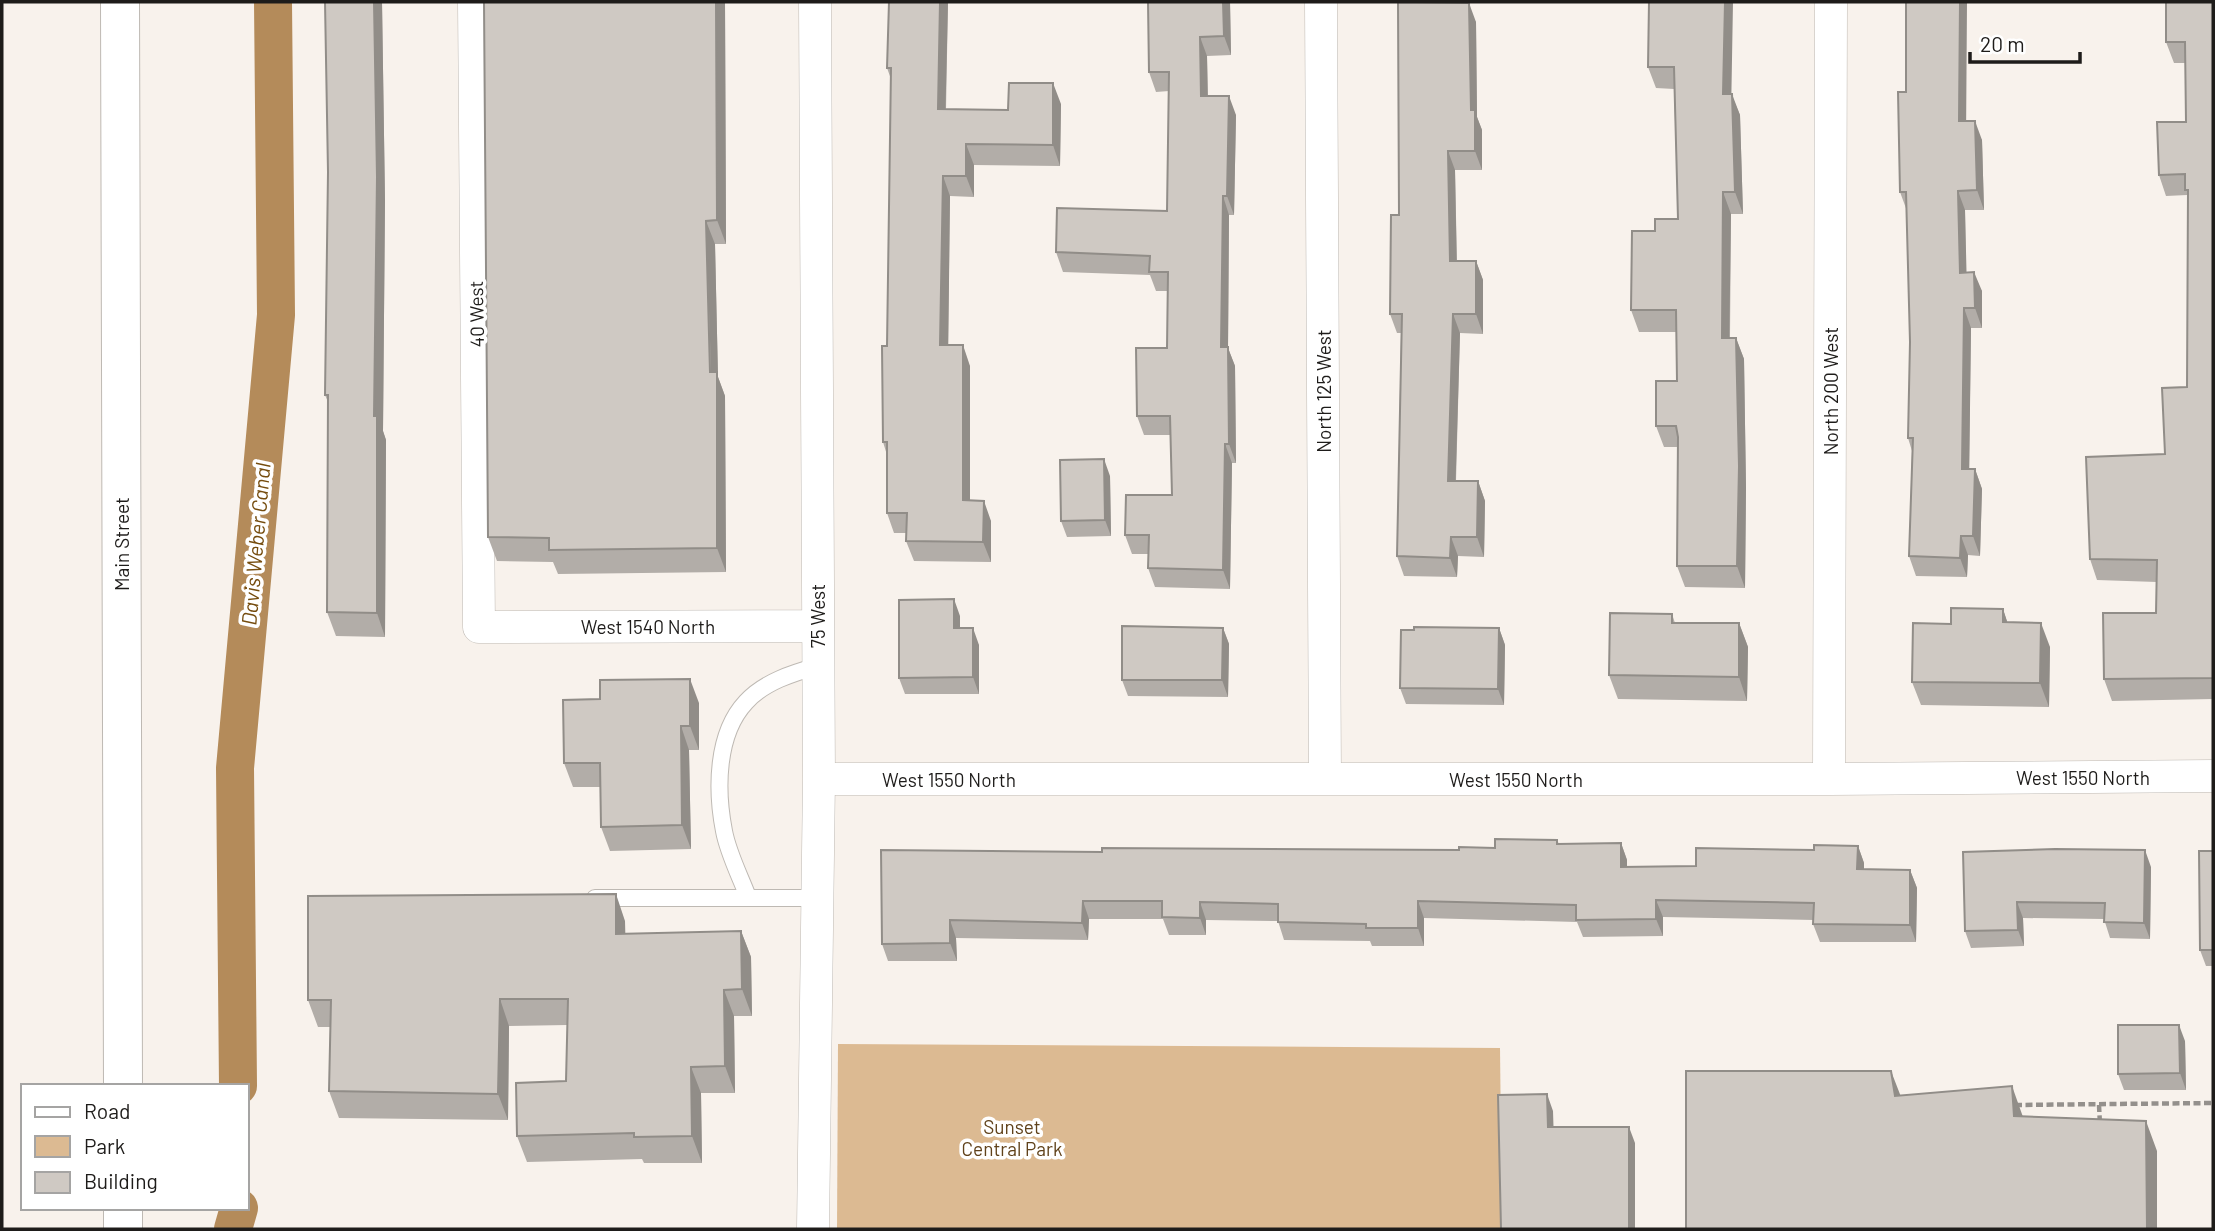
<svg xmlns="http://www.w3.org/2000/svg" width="2215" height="1231" font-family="Barlow,sans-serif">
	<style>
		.green { fill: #dcba92 }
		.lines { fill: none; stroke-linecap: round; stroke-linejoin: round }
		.canal { stroke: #b48b5a; stroke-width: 38 }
		.service-casing { stroke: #beb9b3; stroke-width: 18 }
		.minor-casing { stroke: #beb9b3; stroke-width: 33 }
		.secondary-casing { stroke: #beb9b3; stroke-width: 40 }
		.path { stroke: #94908c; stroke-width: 4.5; stroke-dasharray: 7 3.5; stroke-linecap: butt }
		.service { stroke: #fff; stroke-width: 16 }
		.minor { stroke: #fff; stroke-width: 32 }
		.secondary { stroke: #fff; stroke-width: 38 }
		.wall { fill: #b2ada8 }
		.shaded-wall { fill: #918d88 }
		.building { fill: #cfc9c3; stroke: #918d88; stroke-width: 2 }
		.labels { text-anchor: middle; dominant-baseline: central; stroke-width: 7; stroke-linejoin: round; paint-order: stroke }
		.street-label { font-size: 19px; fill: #1e1c1a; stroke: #fff }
		.park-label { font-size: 19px; fill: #60421b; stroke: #fff }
		.water-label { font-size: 21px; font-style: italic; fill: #754c0e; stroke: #fff }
	</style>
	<rect width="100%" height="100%" fill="#f8f2ec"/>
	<!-- green -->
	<path class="green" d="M 838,1044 L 1500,1048 L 1502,1229 L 837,1229 Z"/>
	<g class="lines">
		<!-- canal -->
		<path class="canal" d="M 238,1086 L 235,768 L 276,315 L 273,2
			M 233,1229 L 239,1208"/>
		<!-- service casing -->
		<g class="service-casing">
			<path id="service" d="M 748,897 C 740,876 728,853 724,831 C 716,790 716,734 746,702 C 764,682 793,673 818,666
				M 595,898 L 817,898"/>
		</g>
		<!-- minor casing -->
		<g class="minor-casing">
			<path id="minor" d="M 474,2 L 479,627 L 818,626
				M 1321,2 L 1325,779
				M 819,779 L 1829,779 L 2213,776
				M 1829,779 L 1831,2
				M 813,1229 L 819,779 L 815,2"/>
		</g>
		<!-- secondary casing -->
		<g class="secondary-casing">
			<path id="secondary" d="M 120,2 L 123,1086
				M 123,1208 L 123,1229"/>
		</g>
		<!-- path -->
		<path class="path" d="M 2015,1105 L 2213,1103
			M 2099,1105 L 2100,1125"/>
		<!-- service -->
		<use href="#service" class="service"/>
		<!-- minor -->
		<use href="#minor" class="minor"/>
		<!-- secondary -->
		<use href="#secondary" class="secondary"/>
	</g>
	<!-- wall -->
	<path class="wall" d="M 325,2 L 382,2 L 385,201 L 383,431 L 386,440 L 385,637 L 336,636 L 327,612 L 328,402 L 325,395 L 328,172 Z
		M 725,2 L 726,244 L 715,244 L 718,377 L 725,396 L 726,572 L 558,574 L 553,562 L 497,561 L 488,537 Z
		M 889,2 L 948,2 L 946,110 L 1008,110 L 1061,104 L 1060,166 L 974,165 L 974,197 L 950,196 L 948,345 L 970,366 L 970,500 L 991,521 L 991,562 L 914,561 L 906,541 L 906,533 L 894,533 L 887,513 L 887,455 L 883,442 L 887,346 L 891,79 L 887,68 Z
		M 1230,2 L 1231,55 L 1207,56 L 1208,96 L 1236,115 L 1234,215 L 1229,215 L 1228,348 L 1235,366 L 1236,463 L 1232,463 L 1230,589 L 1155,587 L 1148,568 L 1149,554 L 1132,554 L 1125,535 L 1172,495 L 1171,435 L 1144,435 L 1137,416 L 1167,348 L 1168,291 L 1156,291 L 1150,275 L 1063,272 L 1056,252 L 1167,211 L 1169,91 L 1156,92 L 1149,72 Z
		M 1649,2 L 1731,94 L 1740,115 L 1743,214 L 1731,214 L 1730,338 L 1736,338 L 1744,359 L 1746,488 L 1745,588 L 1685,587 L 1677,566 L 1678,447 L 1664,447 L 1656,426 L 1677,381 L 1676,332 L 1639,332 L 1631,310 L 1655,231 L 1678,219 L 1674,89 L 1656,88 L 1648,67 Z
		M 2213,2 L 2213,699 L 2112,701 L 2104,679 L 2156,613 L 2157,582 L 2097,580 L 2090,559 L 2165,454 L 2187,387 L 2188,197 L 2187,195 L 2166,196 L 2159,175 L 2186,122 L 2185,63 L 2174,63 L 2166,42 Z
		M 1457,3 L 1476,22 L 1477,117 L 1482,130 L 1482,170 L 1455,170 L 1457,261 L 1476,261 L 1483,280 L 1483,334 L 1460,333 L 1456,481 L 1478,481 L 1485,501 L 1484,557 L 1458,556 L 1457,577 L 1404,576 L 1397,556 L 1401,333 L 1397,333 L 1390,314 Z
		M 1966,121 L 1982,140 L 1984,210 L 1965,210 L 1966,272 L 1982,291 L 1982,328 L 1971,328 L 1969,469 L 1975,469 L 1982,489 L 1980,556 L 1968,555 L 1967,577 L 1916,576 L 1909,556 L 1912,451 L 1908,438 L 1910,342 L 1907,211 L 1900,192 Z
		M 1110,476 L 1111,536 L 1067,537 L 1061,521 Z
		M 2003,609 L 2007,622 L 2050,647 L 2049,707 L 1921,705 L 1912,682 Z
		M 1672,614 L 1675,623 L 1739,623 L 1748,647 L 1747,701 L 1618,699 L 1609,675 Z
		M 960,616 L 960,628 L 979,645 L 979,694 L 905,694 L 899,678 Z
		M 1223,628 L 1229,644 L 1228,697 L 1128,696 L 1122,680 Z
		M 1499,628 L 1505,645 L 1504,705 L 1406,704 L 1400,688 Z
		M 699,703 L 699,750 L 689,750 L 691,849 L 610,851 L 601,827 L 601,787 L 573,787 L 564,763 Z
		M 1557,840 L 1559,844 L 1621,843 L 1627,860 L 1627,867 L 1696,866 L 1814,850 L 1858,846 L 1864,863 L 1864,869 L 1910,870 L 1917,888 L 1916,942 L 1820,942 L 1813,924 L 1814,920 L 1663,917 L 1663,936 L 1583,937 L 1577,922 L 1424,918 L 1424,946 L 1372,946 L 1370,941 L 1284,940 L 1278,921 L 1206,920 L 1206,935 L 1169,935 L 1163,919 L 1089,919 L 1088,940 L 956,938 L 957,961 L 888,961 L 882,944 L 1102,852 L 1459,850 L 1495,848 Z
		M 2213,851 L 2213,966 L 2206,966 L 2200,950 Z
		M 1963,852 L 2151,867 L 2150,939 L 2110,938 L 2104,919 L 2023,918 L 2024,946 L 1971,948 L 1965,931 Z
		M 625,921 L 625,934 L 741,931 L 751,957 L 752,1016 L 734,1016 L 735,1093 L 701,1093 L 702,1163 L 644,1163 L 642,1159 L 527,1162 L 517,1136 L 566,1081 L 567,1025 L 509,1026 L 508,1120 L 339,1118 L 329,1091 L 330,1027 L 318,1027 L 308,1000 Z
		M 2185,1041 L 2186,1090 L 2124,1090 L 2118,1074 Z"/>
	<!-- shaded-wall -->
	<path class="shaded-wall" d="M 374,2 L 382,2 L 385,201 L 383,431 L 386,440 L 385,637 L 377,613 L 374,416 Z
		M 716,2 L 725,2 L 726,244 L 717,220 Z
		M 940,2 L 948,2 L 945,130 L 938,109 Z
		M 1223,2 L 1230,2 L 1231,55 L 1224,36 Z
		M 1725,2 L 1733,2 L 1731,116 L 1723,94 Z
		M 1960,2 L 1967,2 L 1966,141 L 1959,121 Z
		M 1469,3 L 1476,22 L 1477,117 L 1482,130 L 1482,170 L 1475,151 L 1471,110 Z
		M 1200,37 L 1207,56 L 1208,115 L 1201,96 Z
		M 1053,83 L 1061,104 L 1060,166 L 1053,145 Z
		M 1732,94 L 1740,115 L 1743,214 L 1735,192 Z
		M 1229,96 L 1236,115 L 1234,215 L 1227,196 Z
		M 1975,121 L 1982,140 L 1984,210 L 1977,190 Z
		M 966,144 L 974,165 L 974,197 L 966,176 Z
		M 1448,151 L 1455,170 L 1457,280 L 1450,261 Z
		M 943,176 L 950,196 L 948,366 L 940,345 Z
		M 1958,191 L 1965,210 L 1967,292 L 1960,273 Z
		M 1723,192 L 1731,214 L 1729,360 L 1722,338 Z
		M 1223,196 L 1229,215 L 1228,348 L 1235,366 L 1236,463 L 1229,444 L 1221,347 Z
		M 706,221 L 715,244 L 718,377 L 725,396 L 726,572 L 717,548 Z
		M 1476,261 L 1483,280 L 1483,334 L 1476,314 Z
		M 1974,272 L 1982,291 L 1982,328 L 1975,308 Z
		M 1964,308 L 1971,328 L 1969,488 L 1962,469 Z
		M 1453,314 L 1460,333 L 1455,500 L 1448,481 Z
		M 1736,338 L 1744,359 L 1746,488 L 1745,588 L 1737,566 Z
		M 963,345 L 970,366 L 970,521 L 963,500 Z
		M 1225,444 L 1232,463 L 1230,589 L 1223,570 Z
		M 1104,459 L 1110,476 L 1111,536 L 1105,520 Z
		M 1975,469 L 1982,489 L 1980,556 L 1973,536 Z
		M 1478,481 L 1485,501 L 1484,557 L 1477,537 Z
		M 984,501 L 991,521 L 991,562 L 983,542 Z
		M 1961,536 L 1968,555 L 1967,577 L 1960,558 Z
		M 1451,537 L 1458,556 L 1457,577 L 1450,558 Z
		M 954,599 L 960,616 L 960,645 L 954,628 Z
		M 2003,609 L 2011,633 L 2003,622 Z
		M 1739,623 L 1748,647 L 1747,701 L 1739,677 Z
		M 2041,623 L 2050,647 L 2049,707 L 2040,683 Z
		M 973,628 L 979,645 L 979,694 L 973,677 Z
		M 1223,628 L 1229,644 L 1228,697 L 1222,680 Z
		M 1499,628 L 1505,645 L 1504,705 L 1498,689 Z
		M 690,679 L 699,703 L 699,750 L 690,726 Z
		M 681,726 L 689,750 L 691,849 L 682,825 Z
		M 1621,843 L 1627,860 L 1627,885 L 1621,867 Z
		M 1858,846 L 1864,863 L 1864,887 L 1857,869 Z
		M 2145,850 L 2151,867 L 2150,939 L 2144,923 Z
		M 1910,870 L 1917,888 L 1916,942 L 1910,925 Z
		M 616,894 L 625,921 L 626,960 L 616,934 Z
		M 1656,900 L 1663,917 L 1663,936 L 1656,919 Z
		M 1083,901 L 1089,919 L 1088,940 L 1082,923 Z
		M 1418,901 L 1424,918 L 1424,946 L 1418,928 Z
		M 1200,902 L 1206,920 L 1206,935 L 1200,918 Z
		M 2017,902 L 2023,918 L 2024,946 L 2018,930 Z
		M 950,920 L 956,938 L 957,961 L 950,943 Z
		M 741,931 L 751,957 L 752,1016 L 742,989 Z
		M 724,990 L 734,1016 L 735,1093 L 725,1066 Z
		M 500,999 L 509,1026 L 508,1120 L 498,1094 Z
		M 2179,1025 L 2185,1041 L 2186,1090 L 2180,1073 Z
		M 691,1067 L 701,1093 L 702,1163 L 692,1136 Z
		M 1891,1071 L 1903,1102 L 1895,1096 Z
		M 2012,1086 L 2023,1117 L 2014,1116 Z
		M 1547,1094 L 1553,1111 L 1554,1143 L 1548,1127 Z
		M 2146,1121 L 2157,1151 L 2157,1229 L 2147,1229 Z
		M 1629,1127 L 1635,1143 L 1635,1229 L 1629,1229 Z"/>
	<!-- building -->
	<path class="building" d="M 325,2 L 374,2 L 377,177 L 374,416 L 377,416 L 377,613 L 327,612 L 328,395 L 325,395 L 328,172 Z
		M 484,2 L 716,2 L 717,220 L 706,221 L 710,372 L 717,372 L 717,548 L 549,550 L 549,538 L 488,537 Z
		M 889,2 L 940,2 L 938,109 L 1008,110 L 1009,83 L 1053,83 L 1053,145 L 966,144 L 966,176 L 943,176 L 940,345 L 963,345 L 963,500 L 984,501 L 983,542 L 906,541 L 907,513 L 887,513 L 887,442 L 883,442 L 882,346 L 887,346 L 891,68 L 887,68 Z
		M 1148,2 L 1223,2 L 1224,36 L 1200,37 L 1201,96 L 1229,96 L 1227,196 L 1223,196 L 1221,347 L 1228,347 L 1229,444 L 1225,444 L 1223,570 L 1148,568 L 1149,535 L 1125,535 L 1126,495 L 1172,495 L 1170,416 L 1137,416 L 1136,348 L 1167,348 L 1168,272 L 1149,272 L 1150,256 L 1056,252 L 1057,208 L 1167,211 L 1169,72 L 1149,72 Z
		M 1398,2 L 1469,3 L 1471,110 L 1475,110 L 1475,151 L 1448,151 L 1450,261 L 1476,261 L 1476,314 L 1453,314 L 1448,481 L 1478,481 L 1477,537 L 1451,537 L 1450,558 L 1397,556 L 1402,314 L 1390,314 L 1391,215 L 1399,215 Z
		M 1649,2 L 1725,2 L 1723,94 L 1732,94 L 1735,192 L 1723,192 L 1722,338 L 1736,338 L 1739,466 L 1737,566 L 1677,566 L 1678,437 L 1676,426 L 1656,426 L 1656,381 L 1677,381 L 1676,310 L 1631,310 L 1632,231 L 1655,231 L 1655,219 L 1678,219 L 1674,67 L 1648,67 Z
		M 1906,2 L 1960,2 L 1959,121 L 1975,121 L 1977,190 L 1958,191 L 1960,273 L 1974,272 L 1975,308 L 1964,308 L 1962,469 L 1975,469 L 1973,536 L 1961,536 L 1960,558 L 1909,556 L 1913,438 L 1908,438 L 1910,342 L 1906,192 L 1900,192 L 1898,92 L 1906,92 Z
		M 2166,2 L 2213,2 L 2213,678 L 2104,679 L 2103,613 L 2156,613 L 2157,560 L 2090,559 L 2086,457 L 2165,454 L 2162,388 L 2187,387 L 2188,190 L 2185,190 L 2185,174 L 2159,175 L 2157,122 L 2186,122 L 2185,42 L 2166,42 Z
		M 1104,459 L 1105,520 L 1061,521 L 1060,460 Z
		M 954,599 L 954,628 L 973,628 L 973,677 L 899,678 L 899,600 Z
		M 1951,608 L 2003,609 L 2003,622 L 2041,623 L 2040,683 L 1912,682 L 1913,623 L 1951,624 Z
		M 1610,613 L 1672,614 L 1672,623 L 1739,623 L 1739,677 L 1609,675 Z
		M 1122,626 L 1223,628 L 1222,680 L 1122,680 Z
		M 1414,627 L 1499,628 L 1498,689 L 1400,688 L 1401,630 L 1414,630 Z
		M 690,679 L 690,726 L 681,726 L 682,825 L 601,827 L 600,763 L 564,763 L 563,700 L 600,699 L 600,680 Z
		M 1495,839 L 1557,840 L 1557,844 L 1621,843 L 1621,867 L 1696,866 L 1696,848 L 1814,850 L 1814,845 L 1858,846 L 1857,869 L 1910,870 L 1910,925 L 1813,924 L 1814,903 L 1656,900 L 1656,919 L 1576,920 L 1576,905 L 1418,901 L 1418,928 L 1366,928 L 1366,924 L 1278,922 L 1278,904 L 1200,902 L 1200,918 L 1162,917 L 1162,901 L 1083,901 L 1082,923 L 950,920 L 950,943 L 882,944 L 881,850 L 1102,852 L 1102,848 L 1459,850 L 1459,847 L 1495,848 Z
		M 2055,849 L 2145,850 L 2144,923 L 2104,922 L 2105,903 L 2017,902 L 2018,930 L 1965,931 L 1963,852 Z
		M 2199,851 L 2213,851 L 2213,950 L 2200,950 Z
		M 616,894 L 616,934 L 741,931 L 742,989 L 724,990 L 725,1066 L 691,1067 L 692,1136 L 634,1137 L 634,1133 L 517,1136 L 516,1083 L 566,1081 L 568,999 L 500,999 L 498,1094 L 329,1091 L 331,1000 L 308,1000 L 308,896 Z
		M 2118,1025 L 2179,1025 L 2180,1073 L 2118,1074 Z
		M 1686,1071 L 1891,1071 L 1895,1096 L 2012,1086 L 2014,1116 L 2146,1121 L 2147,1229 L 1686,1229 Z
		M 1547,1094 L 1548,1127 L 1629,1127 L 1629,1229 L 1501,1229 L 1498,1095 Z"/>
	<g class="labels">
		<!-- street labels -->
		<g class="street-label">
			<text transform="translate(476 314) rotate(-91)">40 West</text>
			<text transform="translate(1323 391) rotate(-90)">North 125 West</text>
			<text transform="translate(1830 391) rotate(-90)">North 200 West</text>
			<text transform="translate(121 544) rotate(-90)">Main Street</text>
			<text transform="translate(817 616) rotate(-90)">75 West</text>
			<text x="648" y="626">West 1540 North</text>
			<text x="2083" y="777">West 1550 North</text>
			<text x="949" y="779">West 1550 North</text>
			<text x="1516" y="779">West 1550 North</text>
		</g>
		<!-- park labels -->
		<g class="park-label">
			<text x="1012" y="1126">Sunset<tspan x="1012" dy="22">Central Park</tspan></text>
		</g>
		<!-- water labels -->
		<g class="water-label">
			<text transform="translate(255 544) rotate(-85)">Davis Weber Canal</text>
		</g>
	</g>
	<!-- border -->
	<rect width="2215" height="1231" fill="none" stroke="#1e1c1a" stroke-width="7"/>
	<!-- legend -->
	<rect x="21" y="1084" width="228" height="126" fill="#ffffff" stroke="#a5a4a3" stroke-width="2"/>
	<rect x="35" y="1107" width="35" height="10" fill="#ffffff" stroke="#a5a4a3" stroke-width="2"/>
	<text x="84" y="1119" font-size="21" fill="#1e1c1a">Road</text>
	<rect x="35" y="1136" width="35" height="21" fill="#dcba92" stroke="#a5a4a3" stroke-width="2"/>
	<text x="84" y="1154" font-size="21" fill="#1e1c1a">Park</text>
	<rect x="35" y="1172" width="35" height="21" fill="#cfc9c3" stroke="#a5a4a3" stroke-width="2"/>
	<text x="84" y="1189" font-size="21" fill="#1e1c1a">Building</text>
	<!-- scale -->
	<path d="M1970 52v10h110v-10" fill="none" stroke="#1e1c1a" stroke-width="3.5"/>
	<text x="1980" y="52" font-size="21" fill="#1e1c1a" stroke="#ffffff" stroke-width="5" paint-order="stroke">20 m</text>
</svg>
